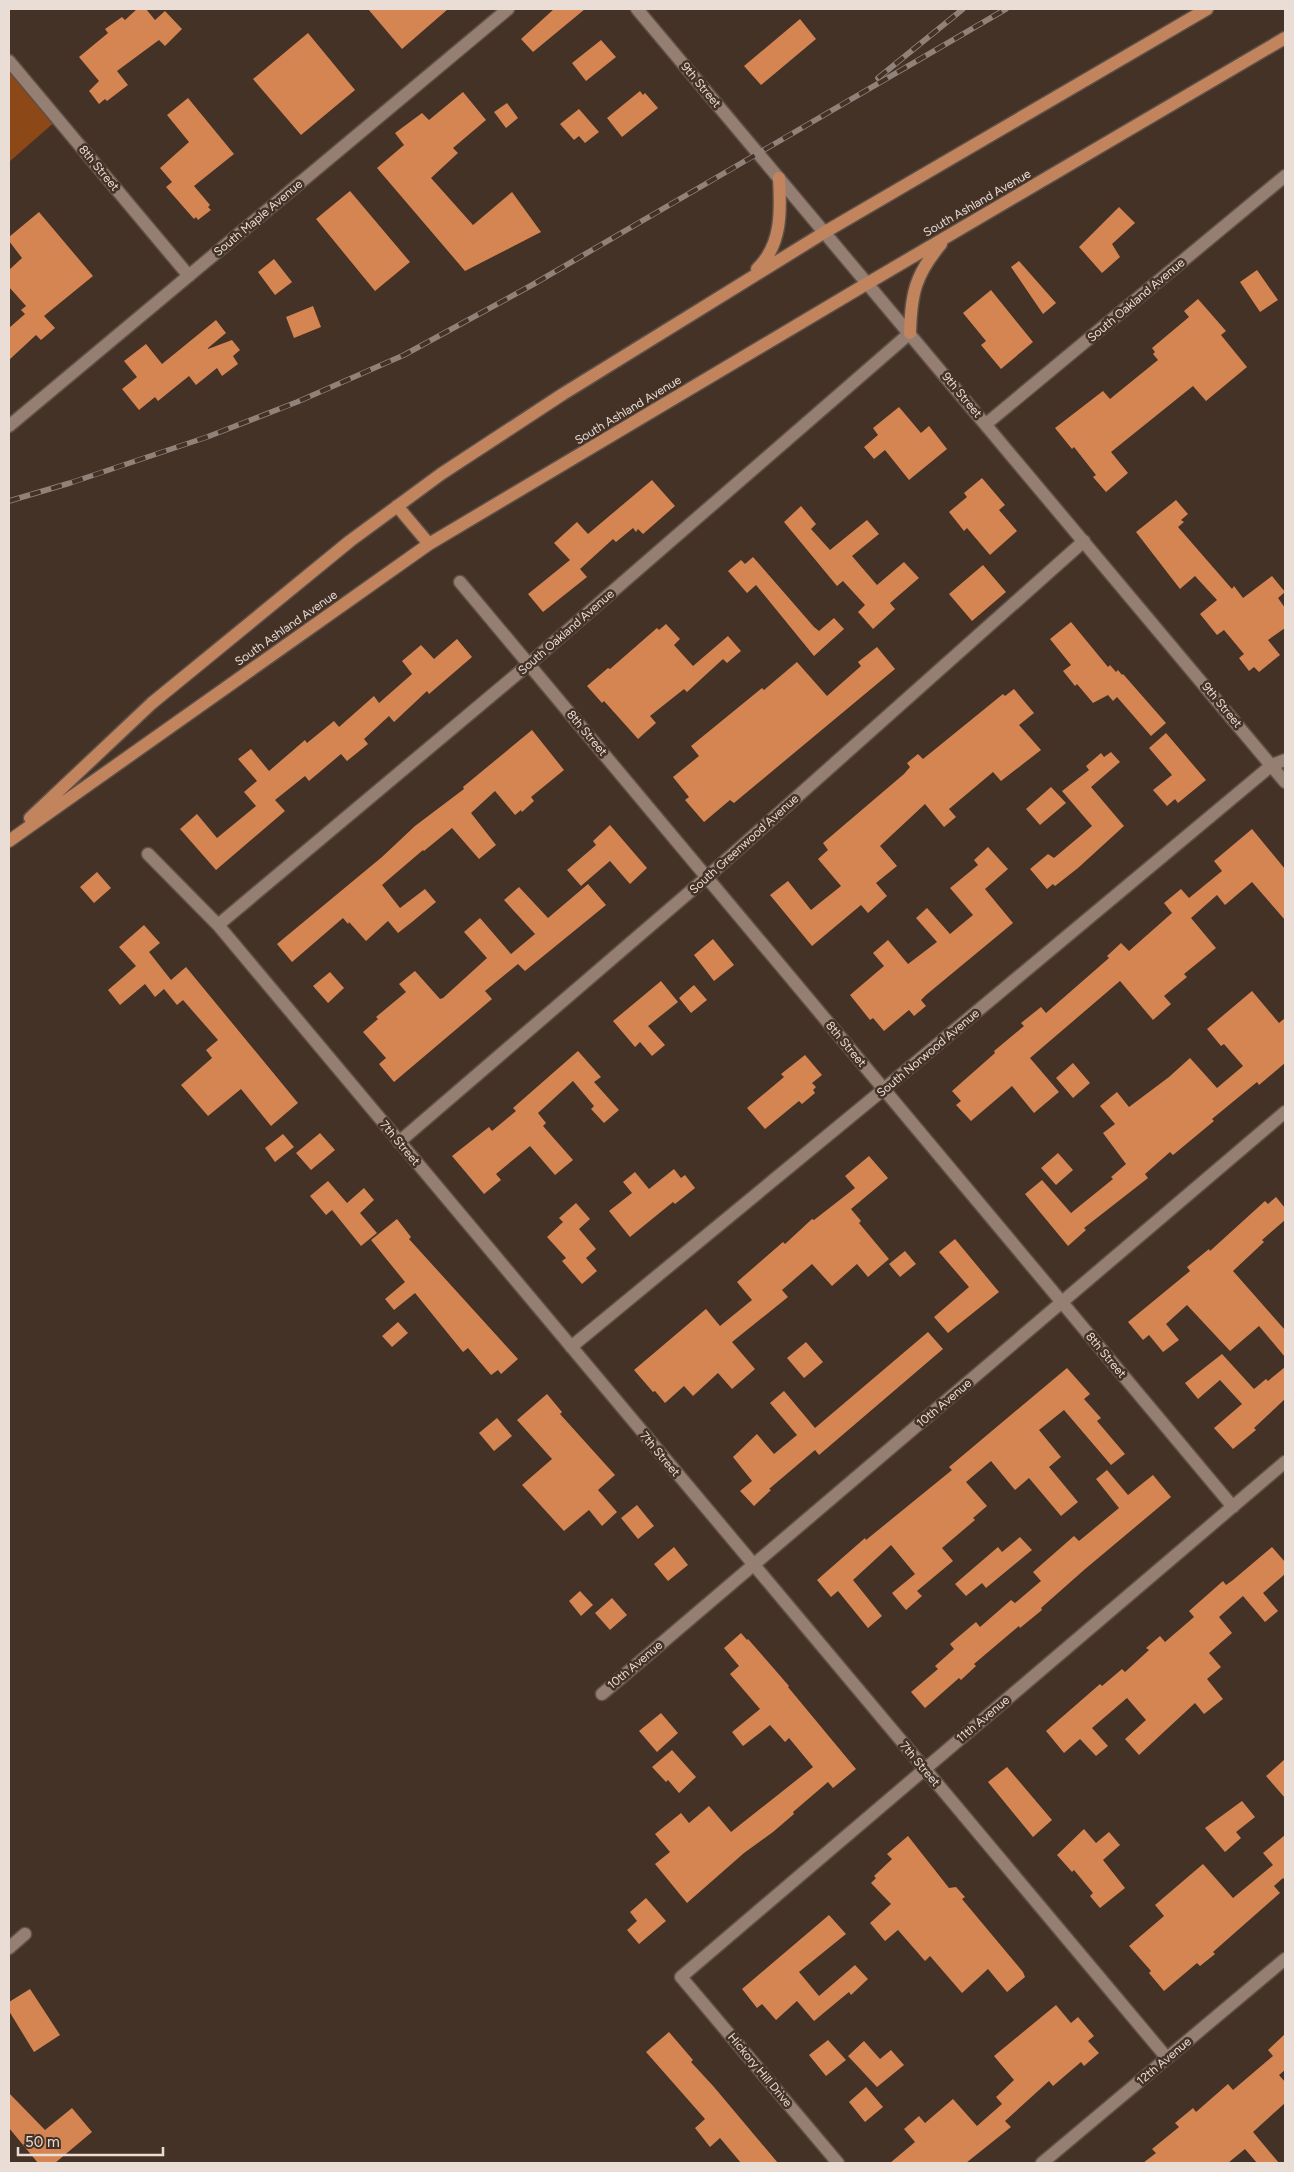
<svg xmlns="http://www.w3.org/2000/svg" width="1294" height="2172" font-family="Figtree,sans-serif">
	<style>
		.green { fill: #8d4817 }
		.building { fill: #d58552 }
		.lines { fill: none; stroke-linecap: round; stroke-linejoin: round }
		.minor-casing { stroke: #5f5047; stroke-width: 15 }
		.major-casing { stroke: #5f5047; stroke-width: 15 }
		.minor { stroke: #957f72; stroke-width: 12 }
		.major { stroke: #c2845d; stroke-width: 12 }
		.rail-casing { stroke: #918279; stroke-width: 5.5 }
		.rail { stroke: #443227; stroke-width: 4; stroke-dasharray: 11; stroke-linecap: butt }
		.labels { text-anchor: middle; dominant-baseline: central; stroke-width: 5; stroke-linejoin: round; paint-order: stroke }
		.street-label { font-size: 12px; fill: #e9ddd6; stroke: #443227 }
	</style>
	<rect width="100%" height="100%" fill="#443227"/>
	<!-- green -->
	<path class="green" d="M 9,61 L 57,120 L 9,162 Z"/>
	<!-- building -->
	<path class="building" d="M 137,9 L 146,9 L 155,20 L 165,11 L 182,29 L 165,46 L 159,40 L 117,71 L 128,85 L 107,101 L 105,99 L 99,104 L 89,91 L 99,81 L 79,57 L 108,33 L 105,29 L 122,17 L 125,20 Z
		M 368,9 L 448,9 L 402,49 Z
		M 554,9 L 585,9 L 533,52 L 521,39 Z
		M 800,19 L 816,39 L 761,85 L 744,66 Z
		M 308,33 L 355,90 L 301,135 L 253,79 Z
		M 601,40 L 616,57 L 586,81 L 572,63 Z
		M 640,91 L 643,95 L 645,93 L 658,108 L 622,137 L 607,118 Z
		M 463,92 L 486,120 L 453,148 L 458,153 L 431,178 L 473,225 L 512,192 L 541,232 L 465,271 L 377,168 L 404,145 L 395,133 L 422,113 L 429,120 Z
		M 188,98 L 234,154 L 194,186 L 210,205 L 208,207 L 211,210 L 198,220 L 196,217 L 194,219 L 166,187 L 172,182 L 160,168 L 189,142 L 167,115 Z
		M 507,103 L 518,118 L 506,128 L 494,112 Z
		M 579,109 L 599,132 L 585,143 L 579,136 L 574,140 L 560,124 Z
		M 350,191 L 410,262 L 375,291 L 316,219 Z
		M 1119,207 L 1135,223 L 1112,244 L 1120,257 L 1102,273 L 1079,247 Z
		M 39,212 L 93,276 L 44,316 L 55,328 L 41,340 L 36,335 L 9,360 L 9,328 L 25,314 L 21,310 L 26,306 L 9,287 L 9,270 L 22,258 L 9,241 L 9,237 Z
		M 274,259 L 292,282 L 275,295 L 258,272 Z
		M 1019,261 L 1056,303 L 1043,314 L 1011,267 Z
		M 1257,270 L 1278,300 L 1260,312 L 1240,282 Z
		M 991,290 L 1033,342 L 1001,369 L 981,345 L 986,341 L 963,313 Z
		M 1198,299 L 1226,331 L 1221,335 L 1247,367 L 1206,401 L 1193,386 L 1111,452 L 1128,473 L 1106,492 L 1093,477 L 1096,475 L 1074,447 L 1072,449 L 1055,428 L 1103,391 L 1110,399 L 1158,360 L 1153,354 L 1155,352 L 1152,348 L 1189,317 L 1184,311 Z
		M 313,306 L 321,327 L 294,338 L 286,317 Z
		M 216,320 L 226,333 L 208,348 L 208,349 L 232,340 L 240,350 L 233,356 L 238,364 L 222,376 L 217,368 L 196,385 L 189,376 L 158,401 L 155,397 L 139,410 L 122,389 L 137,377 L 124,361 L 146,344 L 162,364 Z
		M 899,407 L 921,433 L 929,426 L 947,449 L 909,480 L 885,450 L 874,459 L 864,447 L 878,435 L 873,428 Z
		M 982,478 L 1005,505 L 999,510 L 1017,531 L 990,555 L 967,528 L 964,531 L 949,512 L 967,497 L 964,493 Z
		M 652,480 L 675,506 L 643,534 L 638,529 L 636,532 L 633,528 L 616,542 L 613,539 L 580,569 L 587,577 L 543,612 L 528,594 L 570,560 L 554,543 L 577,522 L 588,534 Z
		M 1176,500 L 1188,514 L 1181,520 L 1184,522 L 1178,527 L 1232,589 L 1234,586 L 1243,598 L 1272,576 L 1285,592 L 1278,598 L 1285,608 L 1285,628 L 1268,640 L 1280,655 L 1259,672 L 1254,667 L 1249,671 L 1239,658 L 1244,654 L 1224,630 L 1217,635 L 1200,614 L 1217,600 L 1195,576 L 1180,589 L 1136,532 Z
		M 801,506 L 816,524 L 811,529 L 830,550 L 867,520 L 879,534 L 852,556 L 877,585 L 904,562 L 919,578 L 890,603 L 895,609 L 873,629 L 858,612 L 865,605 L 843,581 L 837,586 L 784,522 Z
		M 753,557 L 814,627 L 819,631 L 834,618 L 844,629 L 814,656 L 756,585 L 747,593 L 728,571 L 741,560 L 745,564 Z
		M 983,565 L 1006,592 L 972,621 L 949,594 Z
		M 1071,622 L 1108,667 L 1110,665 L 1116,672 L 1118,670 L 1122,675 L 1123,674 L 1166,723 L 1151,736 L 1117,697 L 1113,701 L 1108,695 L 1093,703 L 1077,684 L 1075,686 L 1063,671 L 1071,665 L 1050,639 Z
		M 666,624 L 680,639 L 674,645 L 693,666 L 728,636 L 741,651 L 727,663 L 723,659 L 687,692 L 684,689 L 650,716 L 656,723 L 638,739 L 604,701 L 602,703 L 587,686 L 608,668 L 610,669 L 657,628 L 659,630 Z
		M 457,639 L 472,657 L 429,694 L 427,691 L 394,722 L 389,716 L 364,739 L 368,744 L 347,761 L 341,754 L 309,781 L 305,776 L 275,800 L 285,811 L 216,870 L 180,829 L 197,814 L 217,838 L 256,806 L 244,792 L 257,781 L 238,759 L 251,749 L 269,771 L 305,740 L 307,743 L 334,721 L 339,727 L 374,696 L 379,703 L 412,674 L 402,661 L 421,645 L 434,659 Z
		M 877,647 L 895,669 L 734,803 L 730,800 L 704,822 L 685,800 L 689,797 L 673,777 L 699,756 L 691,746 L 762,688 L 764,690 L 797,662 L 827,696 L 861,666 L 858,662 Z
		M 1014,689 L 1034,713 L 1019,725 L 1041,750 L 1001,781 L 993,772 L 949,809 L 956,817 L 944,827 L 925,804 L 880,846 L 897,866 L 876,883 L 887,896 L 868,913 L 861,905 L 812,946 L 770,895 L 788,881 L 811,910 L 841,886 L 818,859 L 828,850 L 823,843 L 904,774 L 910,767 L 907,763 L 918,754 L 923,759 L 1003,694 L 1005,696 Z
		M 532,730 L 564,770 L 531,797 L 534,801 L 522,812 L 521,810 L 515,815 L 495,791 L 471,813 L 496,845 L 479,859 L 452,828 L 424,851 L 423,850 L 382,885 L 400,908 L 425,889 L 436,902 L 412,922 L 398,933 L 388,921 L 366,941 L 349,922 L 348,924 L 343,918 L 292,962 L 277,944 L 382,857 L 415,826 L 464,789 L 463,787 Z
		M 1166,733 L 1206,780 L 1178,803 L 1175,799 L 1167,806 L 1153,790 L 1172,775 L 1149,748 Z
		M 1111,752 L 1120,762 L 1091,787 L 1124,826 L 1078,868 L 1055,886 L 1053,884 L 1047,889 L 1030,869 L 1048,854 L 1054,858 L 1092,826 L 1062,791 L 1089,770 L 1086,766 L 1101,753 L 1104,757 Z
		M 1051,787 L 1066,803 L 1040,825 L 1026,809 Z
		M 610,825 L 647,868 L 630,884 L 610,861 L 581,886 L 567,870 L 596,845 L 593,841 Z
		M 1252,829 L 1285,869 L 1285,920 L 1252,882 L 1225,905 L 1217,895 L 1191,918 L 1216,948 L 1184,974 L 1187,977 L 1164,996 L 1171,1004 L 1153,1020 L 1120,981 L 1030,1058 L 1059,1092 L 1034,1113 L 1012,1086 L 971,1121 L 956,1105 L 961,1101 L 952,1091 L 995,1053 L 994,1051 L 1024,1026 L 1021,1023 L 1041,1007 L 1046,1013 L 1109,958 L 1107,956 L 1121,943 L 1129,951 L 1172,913 L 1164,903 L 1181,889 L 1189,898 L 1222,871 L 1214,861 Z
		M 988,847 L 1008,869 L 985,889 L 1013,923 L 926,995 L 921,1000 L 926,1006 L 914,1016 L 909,1010 L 884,1031 L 873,1018 L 870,1020 L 850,995 L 884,966 L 873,953 L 888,940 L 908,964 L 937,942 L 916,918 L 927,908 L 950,934 L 973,915 L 950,888 L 978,865 L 974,860 Z
		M 97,872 L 111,888 L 94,903 L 80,887 Z
		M 588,884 L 606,905 L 525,971 L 518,964 L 485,991 L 492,999 L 394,1082 L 379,1064 L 386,1058 L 363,1032 L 378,1019 L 376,1017 L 406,992 L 399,984 L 415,971 L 440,999 L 443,998 L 487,958 L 464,932 L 480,918 L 511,954 L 535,934 L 504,900 L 519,887 L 548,918 Z
		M 144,925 L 160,943 L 149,952 L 171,980 L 186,967 L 298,1103 L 271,1126 L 241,1089 L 208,1116 L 181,1085 L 212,1058 L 206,1050 L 218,1040 L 183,1000 L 177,1005 L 164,989 L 155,997 L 145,984 L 120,1005 L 108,990 L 136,966 L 119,947 Z
		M 713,939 L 734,965 L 714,981 L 694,955 Z
		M 330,972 L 344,988 L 328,1003 L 313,986 Z
		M 661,981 L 678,1002 L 648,1026 L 665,1045 L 652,1056 L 640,1042 L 635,1047 L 613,1021 Z
		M 694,985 L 707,1000 L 691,1013 L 679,998 Z
		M 1252,991 L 1279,1023 L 1285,1018 L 1285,1063 L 1259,1085 L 1257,1082 L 1212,1119 L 1214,1121 L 1173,1155 L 1170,1152 L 1145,1174 L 1148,1178 L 1084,1228 L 1086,1230 L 1068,1246 L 1025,1194 L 1042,1180 L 1071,1213 L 1113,1179 L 1111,1177 L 1126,1164 L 1103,1133 L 1115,1124 L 1100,1106 L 1117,1092 L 1129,1107 L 1169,1077 L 1190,1058 L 1217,1088 L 1243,1066 L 1224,1044 L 1221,1046 L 1207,1029 Z
		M 578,1051 L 601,1077 L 594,1082 L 619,1110 L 604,1123 L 591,1109 L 594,1106 L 573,1081 L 538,1113 L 546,1123 L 543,1126 L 573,1160 L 555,1175 L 530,1146 L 496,1174 L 501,1180 L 484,1194 L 452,1156 L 489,1127 L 492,1131 L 516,1111 L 513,1108 Z
		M 805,1055 L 822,1075 L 812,1083 L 816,1087 L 813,1090 L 815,1093 L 802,1104 L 799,1101 L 765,1129 L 747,1108 L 784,1077 L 781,1074 Z
		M 1073,1063 L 1090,1083 L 1073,1098 L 1056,1078 Z
		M 320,1133 L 335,1150 L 311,1170 L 296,1153 Z
		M 283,1134 L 294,1147 L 275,1162 L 265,1148 Z
		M 1058,1153 L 1073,1170 L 1056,1185 L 1041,1168 Z
		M 869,1156 L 888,1178 L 851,1209 L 861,1221 L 859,1223 L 889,1259 L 868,1277 L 857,1264 L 832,1286 L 812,1264 L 782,1290 L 788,1297 L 732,1342 L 755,1369 L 732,1389 L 718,1373 L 693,1396 L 684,1386 L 665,1403 L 655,1391 L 653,1392 L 634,1370 L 706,1309 L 720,1326 L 752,1300 L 737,1282 L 783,1242 L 785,1244 L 812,1219 L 814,1220 L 855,1188 L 845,1176 Z
		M 674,1169 L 681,1178 L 685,1175 L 695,1188 L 675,1204 L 673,1202 L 630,1237 L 609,1211 L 632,1193 L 623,1182 L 635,1172 L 649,1189 Z
		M 328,1181 L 347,1203 L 364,1188 L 374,1200 L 360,1213 L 377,1233 L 361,1246 L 332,1210 L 326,1215 L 310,1196 Z
		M 1276,1197 L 1285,1208 L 1285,1220 L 1262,1240 L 1264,1242 L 1233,1271 L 1285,1330 L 1285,1357 L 1259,1326 L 1230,1351 L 1187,1305 L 1166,1324 L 1179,1340 L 1163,1352 L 1149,1335 L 1143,1340 L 1128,1322 L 1190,1271 L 1187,1267 L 1209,1249 L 1210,1251 L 1265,1201 L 1268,1204 Z
		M 576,1203 L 590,1219 L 579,1229 L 596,1249 L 586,1258 L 597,1271 L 582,1284 L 562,1261 L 566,1258 L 547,1237 L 563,1222 L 559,1218 Z
		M 397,1219 L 411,1237 L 409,1239 L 518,1359 L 501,1374 L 498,1370 L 491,1375 L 468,1348 L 463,1352 L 415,1293 L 394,1310 L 385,1299 L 405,1282 L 371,1240 Z
		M 955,1239 L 999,1292 L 948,1333 L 934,1317 L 969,1287 L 939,1252 Z
		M 905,1251 L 916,1264 L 900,1277 L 889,1264 Z
		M 398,1322 L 408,1333 L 392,1347 L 382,1336 Z
		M 928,1332 L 943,1349 L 819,1455 L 815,1450 L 769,1489 L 771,1490 L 754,1506 L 740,1491 L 752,1481 L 733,1457 L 757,1434 L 774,1454 L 797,1435 L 770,1403 L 784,1391 L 815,1428 Z
		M 806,1342 L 823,1362 L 804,1378 L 787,1358 Z
		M 1222,1354 L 1254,1389 L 1266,1379 L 1268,1381 L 1285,1367 L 1285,1399 L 1254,1428 L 1256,1430 L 1233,1449 L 1214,1428 L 1242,1404 L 1220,1380 L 1198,1399 L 1185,1383 Z
		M 1067,1368 L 1090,1394 L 1084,1399 L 1101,1418 L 1097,1421 L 1125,1454 L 1111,1465 L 1064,1410 L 1039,1430 L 1061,1457 L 1049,1467 L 1078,1502 L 1061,1516 L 1029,1478 L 1015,1490 L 991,1461 L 966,1482 L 987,1506 L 973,1518 L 975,1520 L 942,1548 L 953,1561 L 917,1591 L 922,1596 L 906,1610 L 892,1593 L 915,1574 L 891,1545 L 853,1580 L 882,1616 L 868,1628 L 838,1591 L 831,1597 L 817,1580 L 865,1538 L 866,1540 L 952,1470 L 949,1467 Z
		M 547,1394 L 562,1412 L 560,1414 L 615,1475 L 598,1490 L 617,1512 L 602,1526 L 589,1510 L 564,1531 L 522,1485 L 552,1459 L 517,1420 Z
		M 497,1418 L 512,1436 L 494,1451 L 479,1433 Z
		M 1107,1470 L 1128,1495 L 1153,1475 L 1171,1497 L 1084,1570 L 1041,1608 L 1042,1610 L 1020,1628 L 1019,1626 L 974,1664 L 976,1666 L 961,1680 L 959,1678 L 925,1708 L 911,1692 L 938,1669 L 935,1666 L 954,1649 L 950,1644 L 976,1622 L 980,1627 L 1011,1600 L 1015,1603 L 1041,1581 L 1033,1572 L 1074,1536 L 1079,1541 L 1119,1508 L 1096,1479 Z
		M 637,1505 L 654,1526 L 638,1539 L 621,1518 Z
		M 1020,1537 L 1032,1550 L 986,1588 L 982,1583 L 966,1596 L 955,1584 L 998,1547 L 1002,1552 Z
		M 674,1547 L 688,1565 L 668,1581 L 654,1564 Z
		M 1272,1547 L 1285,1562 L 1285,1574 L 1263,1593 L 1278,1611 L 1265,1622 L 1243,1596 L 1219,1617 L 1232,1633 L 1209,1653 L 1221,1667 L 1207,1679 L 1223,1699 L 1204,1714 L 1195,1703 L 1139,1755 L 1125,1739 L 1146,1720 L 1127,1698 L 1092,1728 L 1108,1746 L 1096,1756 L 1080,1739 L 1064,1753 L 1046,1731 L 1100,1684 L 1102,1686 L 1122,1669 L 1125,1672 L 1149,1650 L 1146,1648 L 1160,1636 L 1165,1642 L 1194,1617 L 1189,1611 L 1223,1581 L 1226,1585 L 1233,1580 Z
		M 580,1591 L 593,1605 L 581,1616 L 569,1601 Z
		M 612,1598 L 627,1615 L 610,1630 L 595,1613 Z
		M 741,1633 L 747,1640 L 748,1639 L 789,1686 L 788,1687 L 856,1769 L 833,1788 L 828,1782 L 793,1812 L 794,1814 L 773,1832 L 744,1853 L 687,1903 L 655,1864 L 670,1852 L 655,1834 L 681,1813 L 689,1823 L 709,1806 L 731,1832 L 813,1767 L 789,1738 L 785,1742 L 770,1725 L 743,1746 L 732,1732 L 760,1709 L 730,1674 L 739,1666 L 724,1648 Z
		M 661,1713 L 678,1733 L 657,1752 L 639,1731 Z
		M 672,1750 L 696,1777 L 679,1793 L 668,1780 L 666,1782 L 652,1767 Z
		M 1285,1759 L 1285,1798 L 1266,1776 Z
		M 1007,1767 L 1052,1820 L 1033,1837 L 988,1782 Z
		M 1242,1801 L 1255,1817 L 1236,1832 L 1241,1838 L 1225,1852 L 1205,1828 Z
		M 1084,1829 L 1096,1843 L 1109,1832 L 1120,1845 L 1103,1860 L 1125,1888 L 1100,1908 L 1090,1896 L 1093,1893 L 1074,1870 L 1072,1872 L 1057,1855 Z
		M 1285,1835 L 1285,1880 L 1283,1878 L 1274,1886 L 1280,1893 L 1213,1952 L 1215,1954 L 1200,1966 L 1197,1963 L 1164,1991 L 1149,1973 L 1151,1971 L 1129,1946 L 1164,1916 L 1155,1905 L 1203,1864 L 1233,1898 L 1273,1865 L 1263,1853 Z
		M 908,1836 L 949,1888 L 956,1887 L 965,1897 L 962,1899 L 1023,1972 L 1025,1977 L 1007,1992 L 988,1969 L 962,1993 L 930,1956 L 925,1961 L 898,1930 L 885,1941 L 870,1923 L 891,1904 L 871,1883 L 876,1878 L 874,1876 L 892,1859 L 887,1854 Z
		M 646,1898 L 666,1921 L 639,1944 L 627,1930 L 637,1921 L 630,1912 Z
		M 829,1915 L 846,1934 L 799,1972 L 819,1996 L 855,1965 L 868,1979 L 851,1995 L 849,1992 L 814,2021 L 797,2001 L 776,2020 L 762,2004 L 757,2008 L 742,1989 Z
		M 30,1989 L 60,2035 L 34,2052 L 9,2011 L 9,2002 Z
		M 1056,2005 L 1071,2023 L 1078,2017 L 1094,2036 L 1088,2041 L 1099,2053 L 1084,2066 L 1081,2062 L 1053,2086 L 1049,2081 L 1005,2121 L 1011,2127 L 966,2163 L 890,2163 L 915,2142 L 904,2129 L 919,2116 L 925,2123 L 953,2099 L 977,2126 L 1002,2104 L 996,2097 L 1014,2080 L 994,2056 Z
		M 669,2032 L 693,2060 L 691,2062 L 714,2087 L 778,2163 L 741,2163 L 720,2138 L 710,2147 L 695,2128 L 705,2119 L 646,2052 Z
		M 1285,2034 L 1285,2070 L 1279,2075 L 1285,2082 L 1285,2103 L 1253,2132 L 1279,2163 L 1257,2163 L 1245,2149 L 1228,2163 L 1143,2163 L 1156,2153 L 1152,2149 L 1179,2127 L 1175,2123 L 1193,2108 L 1196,2112 L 1228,2084 L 1233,2090 L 1273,2056 L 1268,2050 Z
		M 828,2040 L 846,2060 L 826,2076 L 809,2055 Z
		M 864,2041 L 880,2059 L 891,2050 L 904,2065 L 877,2087 L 848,2056 Z
		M 866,2087 L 883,2107 L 865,2122 L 849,2102 Z
		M 9,2093 L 45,2130 L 72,2108 L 92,2132 L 55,2163 L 38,2163 L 9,2128 Z"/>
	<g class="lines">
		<!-- minor casing -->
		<g class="minor-casing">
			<path id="minor" d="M 637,9 L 1285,782
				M 9,61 L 189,276
				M 986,424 L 1285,176
				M 9,426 L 508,9
				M 460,582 L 1233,1507
				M 148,854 L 218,925 L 1167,2058
				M 218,925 L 529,664 L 910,333
				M 399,1142 L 707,877 L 1084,541
				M 571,1347 L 884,1089 L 1272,765 L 1285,760
				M 602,1694 L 1285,1112
				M 9,1948 L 25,1934
				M 838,2163 L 681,1977 L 1285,1462
				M 1042,2163 L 1285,1959"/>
		</g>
		<!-- major casing -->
		<g class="major-casing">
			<path id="major" d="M 757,269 C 782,245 781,211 779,178
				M 910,333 C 911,294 915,275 941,244
				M 397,506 L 429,544
				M 30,818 L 152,703 L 350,541 L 441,474 L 563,394 L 825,232 L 1207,9
				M 9,841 L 429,544 L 868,283 L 1285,38"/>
		</g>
		<!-- minor -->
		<use href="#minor" class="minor"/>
		<!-- major -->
		<use href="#major" class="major"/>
		<!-- rail casing -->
		<g class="rail-casing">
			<path id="rail" d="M 878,78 L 963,9
				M 9,501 L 70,483 L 207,437 L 297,402 L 404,355 L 532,285 L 1006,9"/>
		</g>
		<!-- rail -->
		<use href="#rail" class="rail"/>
	</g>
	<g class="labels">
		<!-- street labels -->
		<g class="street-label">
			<text transform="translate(701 85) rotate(50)">9th Street</text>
			<text transform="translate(99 168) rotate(50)">8th Street</text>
			<text transform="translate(977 203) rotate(-30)">South Ashland Avenue</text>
			<text transform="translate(258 218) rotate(-40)">South Maple Avenue</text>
			<text transform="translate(1136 300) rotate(-40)">South Oakland Avenue</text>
			<text transform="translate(962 395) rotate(50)">9th Street</text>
			<text transform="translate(628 410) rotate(-31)">South Ashland Avenue</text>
			<text transform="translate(286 628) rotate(-35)">South Ashland Avenue</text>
			<text transform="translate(566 632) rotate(-41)">South Oakland Avenue</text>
			<text transform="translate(1222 705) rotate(50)">9th Street</text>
			<text transform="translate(587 733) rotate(50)">8th Street</text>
			<text transform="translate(744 844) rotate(-42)">South Greenwood Avenue</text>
			<text transform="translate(846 1044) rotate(50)">8th Street</text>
			<text transform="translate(928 1053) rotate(-40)">South Norwood Avenue</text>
			<text transform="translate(400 1143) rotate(50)">7th Street</text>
			<text transform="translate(1106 1355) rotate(50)">8th Street</text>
			<text transform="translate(944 1403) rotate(-40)">10th Avenue</text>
			<text transform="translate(660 1454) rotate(50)">7th Street</text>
			<text transform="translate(635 1665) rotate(-40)">10th Avenue</text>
			<text transform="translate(983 1719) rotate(-40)">11th Avenue</text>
			<text transform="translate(920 1764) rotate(50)">7th Street</text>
			<text transform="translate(1164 2061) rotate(-40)">12th Avenue</text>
			<text transform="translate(760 2070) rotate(50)">Hickory Hill Drive</text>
		</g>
	</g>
	<!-- border -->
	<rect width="1294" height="2172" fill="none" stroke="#e9ddd6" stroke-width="20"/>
	<!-- scale -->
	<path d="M18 2147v8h145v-8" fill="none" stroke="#e9ddd6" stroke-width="2.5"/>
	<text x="25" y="2147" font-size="15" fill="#e9ddd6" stroke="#443227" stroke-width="4" paint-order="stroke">50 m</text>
</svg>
